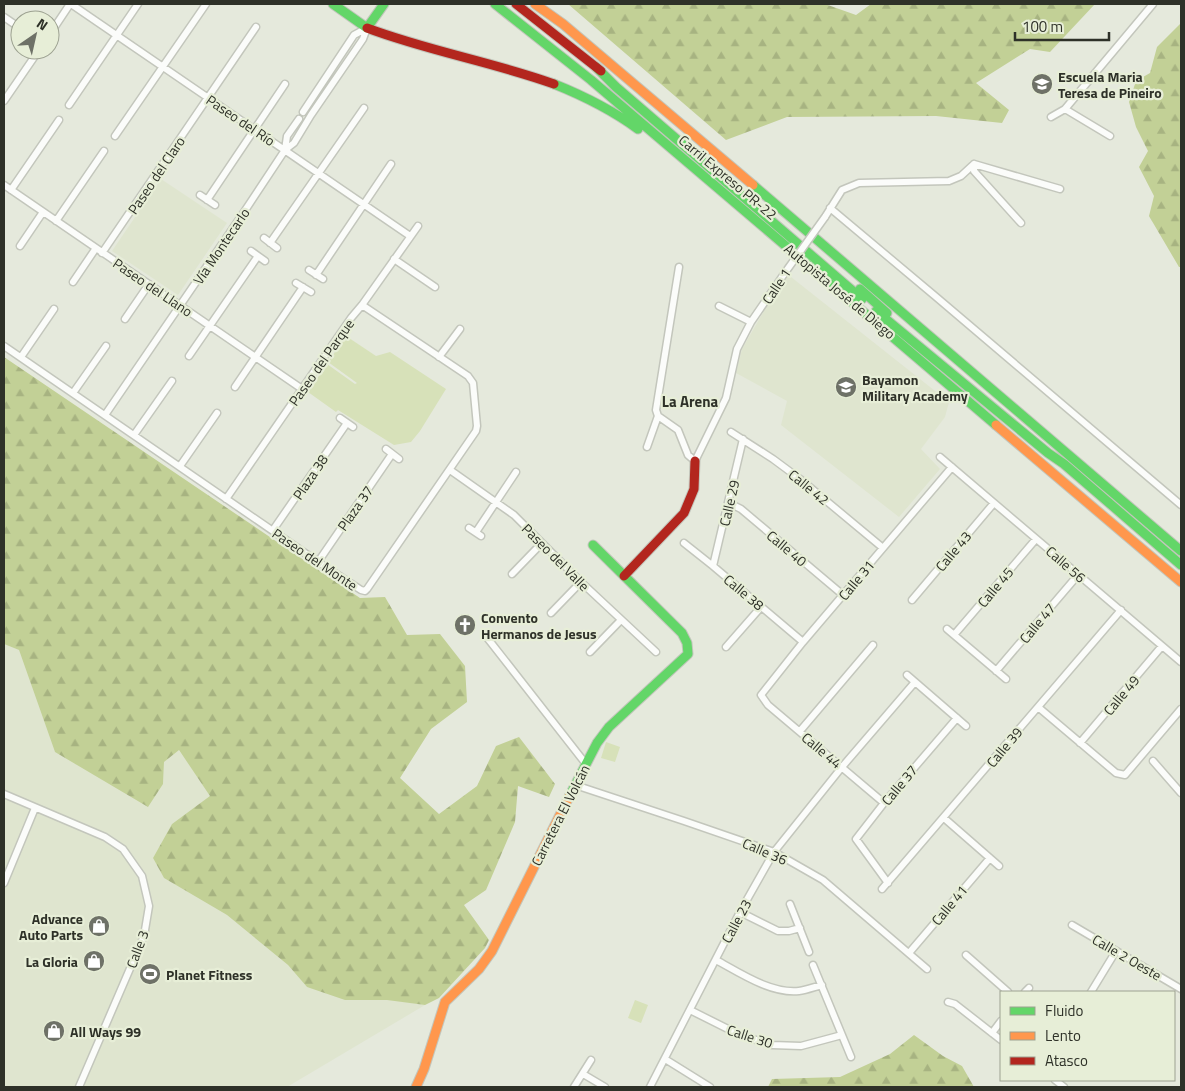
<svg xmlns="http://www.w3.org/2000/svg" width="1185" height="1091" font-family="'Titillium Web',sans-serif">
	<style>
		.built { fill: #dfe5cf }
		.forest { fill: url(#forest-firs) }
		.pitch { fill: #d7e1b9 }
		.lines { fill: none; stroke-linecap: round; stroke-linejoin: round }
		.street-casing { stroke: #c3c6bc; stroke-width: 9 }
		.fast-casing { stroke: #c3c6bc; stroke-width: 11 }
		.slow-casing { stroke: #c3c6bc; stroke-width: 11 }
		.jam-casing { stroke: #c3c6bc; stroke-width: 11 }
		.street { stroke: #fbfcfa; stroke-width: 6 }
		.fast { stroke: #63d668; stroke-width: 9 }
		.slow { stroke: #ff974d; stroke-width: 9 }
		.jam { stroke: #b3261e; stroke-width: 9 }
		.street-bridge-casing { stroke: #c3c6bc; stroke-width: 9; stroke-linecap: butt }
		.street-bridge { stroke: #fbfcfa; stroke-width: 6 }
		.labels { text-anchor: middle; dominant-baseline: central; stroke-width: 4.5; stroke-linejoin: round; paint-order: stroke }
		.poi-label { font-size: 14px; font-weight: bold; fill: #2e3128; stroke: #e7eed7; text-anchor: start }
		.street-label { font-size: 14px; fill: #2e3128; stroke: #e7eed7 }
		.neighbourhood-label { font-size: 15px; font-weight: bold; fill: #2e3128; stroke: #e7eed7 }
	</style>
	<defs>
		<pattern id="forest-firs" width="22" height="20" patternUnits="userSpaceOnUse" patternTransform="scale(1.25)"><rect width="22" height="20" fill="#c2d096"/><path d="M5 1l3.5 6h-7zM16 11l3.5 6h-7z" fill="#a7b381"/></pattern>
	</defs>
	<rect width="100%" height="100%" fill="#e5e9dc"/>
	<!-- built -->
	<path class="built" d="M 161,179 L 227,223 L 178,295 L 112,251 Z
		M 786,273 L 949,402 L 945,417 L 921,449 L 940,469 L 899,517 L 781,425 L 787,401 L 736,373 L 742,349 Z
		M 4,644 L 19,650 L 55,752 L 163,784 L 164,762 L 178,749 L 211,796 L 172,824 L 153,858 L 164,878 L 227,915 L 288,965 L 307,987 L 425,1005 L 287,1087 L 4,1087 Z"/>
	<!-- forest -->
	<path class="forest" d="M 568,4 L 825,4 L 856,15 L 871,4 L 1095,4 L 1050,52 L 1030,49 L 976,83 L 1009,110 L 1002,123 L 936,116 L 787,117 L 726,140 Z
		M 1181,23 L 1181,267 L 1179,267 L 1149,216 L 1154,196 L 1139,167 L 1148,151 L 1136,127 L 1129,102 L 1136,81 L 1150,73 L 1157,47 Z
		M 4,357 L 360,598 L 385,597 L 407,635 L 440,634 L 465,666 L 467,702 L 431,729 L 400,778 L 439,814 L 477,786 L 496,746 L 519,737 L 555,784 L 549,797 L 518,786 L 515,822 L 486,890 L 464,905 L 489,940 L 485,948 L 439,998 L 425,1005 L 387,1000 L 345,1000 L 307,987 L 288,965 L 227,915 L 164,878 L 153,858 L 172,824 L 210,796 L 179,750 L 164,762 L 163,784 L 148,807 L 55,752 L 19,650 L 4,644 Z
		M 914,1035 L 943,1056 L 962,1066 L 974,1087 L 768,1087 L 772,1079 L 840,1077 L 890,1054 Z"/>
	<!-- pitch -->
	<path class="pitch" d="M 346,336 L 376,356 L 390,352 L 446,389 L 420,431 L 411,442 L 394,445 L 338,410 L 336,412 L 308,392 L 327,364 L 355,384 L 357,383 L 328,362 Z
		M 606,742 L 620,747 L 615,762 L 601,758 Z
		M 635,1000 L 648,1005 L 641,1023 L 628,1018 Z"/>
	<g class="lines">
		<!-- street casing -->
		<g class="street-casing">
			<path id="street" d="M 71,4 L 410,236
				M 4,17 L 20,28
				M 50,34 L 70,4
				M 4,101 L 39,50
				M 69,105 L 138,4
				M 1065,109 L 1110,136
				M 303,112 L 354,35 L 367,28
				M 1051,117 L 1065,109 L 1153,4
				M 115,136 L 206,4
				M 285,150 L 287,136 L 299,119
				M 974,164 L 1060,189
				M 974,164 L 974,171 L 1021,223
				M 4,185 L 302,389
				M 11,190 L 59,120
				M 200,195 L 215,205
				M 207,200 L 285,84
				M 830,208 L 935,296 L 1181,505
				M 825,217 L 842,190 L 859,183 L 949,181 L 961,176 L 974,164
				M 56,221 L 104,151
				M 264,238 L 277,248
				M 270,243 L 364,108
				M 20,246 L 43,212
				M 251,251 L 265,261
				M 102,253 L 256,27
				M 394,259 L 435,287
				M 309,270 L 323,279
				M 316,275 L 391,164
				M 73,282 L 96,248
				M 296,283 L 311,292
				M 719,306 L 751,322
				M 125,319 L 149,284
				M 4,346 L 318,562 L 361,590 L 365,591 L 367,589 L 476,431 L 477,426 L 473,383 L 468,376 L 362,305
				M 189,356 L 258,256
				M 21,357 L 54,309
				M 439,357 L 460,329
				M 235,387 L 303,287
				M 73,393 L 106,346
				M 105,415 L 244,212 L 285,150 L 294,143 L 311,115 L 363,39 L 367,28
				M 658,416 L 678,430 L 688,455 L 695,461 L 726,398 L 737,349 L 751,322 L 784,274
				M 340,418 L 353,427
				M 731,432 L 773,459 L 800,479 L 883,548
				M 134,435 L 172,381
				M 647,447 L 658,416 L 656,410 L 679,267
				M 386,449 L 399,459
				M 940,457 L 1181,662
				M 180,466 L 217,413
				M 450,470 L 514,515 L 581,582 L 656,652
				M 226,499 L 351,318 L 362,305 L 418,226
				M 729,503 L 741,509 L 843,595
				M 469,528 L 481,536
				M 273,530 L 347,423
				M 476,532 L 516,472
				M 684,543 L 713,566 L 803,642
				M 318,562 L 392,454
				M 713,566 L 743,439
				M 512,574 L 542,543
				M 912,600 L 994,503
				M 551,613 L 581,582
				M 947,629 L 1006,679
				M 485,635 L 586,764
				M 954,635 L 1036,539
				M 726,647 L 761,607
				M 590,652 L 621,620
				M 996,671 L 1078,575
				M 907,675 L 966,726
				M 1038,707 L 1116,773 L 1125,775 L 1181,709
				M 800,731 L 873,645
				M 1080,743 L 1162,646
				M 1153,761 L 1181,793
				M 575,785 L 684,821 L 774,852 L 823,880 L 927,969
				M 4,794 L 105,837 L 123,849 L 142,876 L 149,906 L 144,936 L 79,1087
				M 884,803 L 768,705 L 761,695 L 803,642 L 952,467
				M 944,818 L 999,866
				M 4,883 L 35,808
				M 888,883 L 856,839 L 884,803 L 957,718
				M 882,889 L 1121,610
				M 790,904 L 809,952
				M 740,912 L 778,931 L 789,931 L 800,928
				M 1072,925 L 1181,989
				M 909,953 L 990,858
				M 966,955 L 1008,992
				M 716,960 C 740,973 771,994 799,991 C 807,990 814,987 822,985
				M 813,965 L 851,1057
				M 1025,992 L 1029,988
				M 1091,992 L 1116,951
				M 948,1002 L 955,1004 L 1001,1040
				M 690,1010 L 740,1035 L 772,1045 L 801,1046 L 842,1035
				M 992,1033 L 1001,1021
				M 665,1059 L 710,1087
				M 583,1074 L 605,1087
				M 1055,1080 L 1064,1087
				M 574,1087 L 591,1060
				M 650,1087 L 740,912 L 774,852 L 842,767 L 915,682"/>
		</g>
		<!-- fast casing -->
		<g class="fast-casing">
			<path id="fast" d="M 333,4 L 367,28 L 384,4
				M 495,4 L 591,80 L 996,425
				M 596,67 L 616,87 L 862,299
				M 554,84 C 584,96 612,110 638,129
				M 753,185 L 1181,551
				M 860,289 L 887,313
				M 876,311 L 1048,453 L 1064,464 L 1181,565
				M 569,797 L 597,743 L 609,727 L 688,654 L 687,643 L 682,633 L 593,545"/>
		</g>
		<!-- slow casing -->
		<g class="slow-casing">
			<path id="slow" d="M 535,4 L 563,24 L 753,185
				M 996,425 L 1181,582
				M 416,1087 L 424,1069 L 445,1002 L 479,969 L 492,951 L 569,797"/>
		</g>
		<!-- jam casing -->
		<g class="jam-casing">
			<path id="jam" d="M 516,4 L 601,71
				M 367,28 C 428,51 493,62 554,84
				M 624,576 L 684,513 L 694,489 L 695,461"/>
		</g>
		<!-- street -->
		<use href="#street" class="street"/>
		<!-- fast -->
		<use href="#fast" class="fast"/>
		<!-- slow -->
		<use href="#slow" class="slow"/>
		<!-- jam -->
		<use href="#jam" class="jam"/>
		<!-- street-bridge casing -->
		<g class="street-bridge-casing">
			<path id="street-bridge" d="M 784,274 L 825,217"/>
		</g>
		<!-- street-bridge -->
		<use href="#street-bridge" class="street-bridge"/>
	</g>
	<!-- icons -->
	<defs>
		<g id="school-disc" transform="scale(1.125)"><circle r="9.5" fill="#6e7167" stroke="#e7eed7"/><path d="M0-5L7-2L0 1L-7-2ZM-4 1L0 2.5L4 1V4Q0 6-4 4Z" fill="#fff"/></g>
		<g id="church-disc" transform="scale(1.125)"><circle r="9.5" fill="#6e7167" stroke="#e7eed7"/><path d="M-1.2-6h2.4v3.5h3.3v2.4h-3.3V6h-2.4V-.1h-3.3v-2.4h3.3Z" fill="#fff"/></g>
		<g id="shop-disc" transform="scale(1.125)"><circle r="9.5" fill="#6e7167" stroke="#e7eed7"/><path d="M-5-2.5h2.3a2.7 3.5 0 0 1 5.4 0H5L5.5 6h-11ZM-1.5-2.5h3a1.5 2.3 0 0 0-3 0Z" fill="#fff"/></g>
		<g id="stadium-disc" transform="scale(1.125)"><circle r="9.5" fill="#6e7167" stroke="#e7eed7"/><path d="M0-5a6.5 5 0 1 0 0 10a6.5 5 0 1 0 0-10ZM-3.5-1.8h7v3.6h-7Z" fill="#fff"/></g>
	</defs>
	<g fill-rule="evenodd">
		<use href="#school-disc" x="1042" y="84"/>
		<use href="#school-disc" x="846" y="387"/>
		<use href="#church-disc" x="465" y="625"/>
		<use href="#shop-disc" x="99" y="926"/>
		<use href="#shop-disc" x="94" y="961"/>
		<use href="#stadium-disc" x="150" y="974"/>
		<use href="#shop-disc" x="54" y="1031"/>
	</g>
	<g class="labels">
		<!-- poi labels -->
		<g class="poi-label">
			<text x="1058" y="76">Escuela Maria<tspan x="1058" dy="16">Teresa de Pineiro</tspan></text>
			<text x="862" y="379">Bayamon<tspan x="862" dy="16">Military Academy</tspan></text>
			<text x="481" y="617">Convento<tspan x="481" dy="16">Hermanos de Jesus</tspan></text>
			<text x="83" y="918" text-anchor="end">Advance<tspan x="83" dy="16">Auto Parts</tspan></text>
			<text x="78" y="961" text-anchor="end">La Gloria</text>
			<text x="166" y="974">Planet Fitness</text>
			<text x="70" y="1031">All Ways 99</text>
		</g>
		<!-- street labels -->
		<g class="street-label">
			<text transform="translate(241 120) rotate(34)">Paseo del Río</text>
			<text transform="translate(156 175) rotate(-56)">Paseo del Claro</text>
			<text transform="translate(728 177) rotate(40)">Carril Expreso PR-22</text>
			<text transform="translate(221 246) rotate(-56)">Vía Montecarlo</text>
			<text transform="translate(776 286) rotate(-56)">Calle 1</text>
			<text transform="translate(153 287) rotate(34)">Paseo del Llano</text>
			<text transform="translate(840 291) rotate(40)">Autopista José de Diego</text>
			<text transform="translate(321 362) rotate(-55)">Paseo del Parque</text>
			<text transform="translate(310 477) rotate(-56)">Plaza 38</text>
			<text transform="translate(809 487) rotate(39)">Calle 42</text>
			<text transform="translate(729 503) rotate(-77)">Calle 29</text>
			<text transform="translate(355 508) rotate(-55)">Plaza 37</text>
			<text transform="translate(787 548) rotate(40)">Calle 40</text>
			<text transform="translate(953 551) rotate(-50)">Calle 43</text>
			<text transform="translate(556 557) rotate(45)">Paseo del Valle</text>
			<text transform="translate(315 559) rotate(34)">Paseo del Monte</text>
			<text transform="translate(1066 564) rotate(41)">Calle 56</text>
			<text transform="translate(856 580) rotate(-50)">Calle 31</text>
			<text transform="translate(995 587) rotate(-50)">Calle 45</text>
			<text transform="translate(744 592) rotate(40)">Calle 38</text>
			<text transform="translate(1037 623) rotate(-50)">Calle 47</text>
			<text transform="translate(1121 695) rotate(-50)">Calle 49</text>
			<text transform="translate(1004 747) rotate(-50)">Calle 39</text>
			<text transform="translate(822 750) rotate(40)">Calle 44</text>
			<text transform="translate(899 785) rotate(-50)">Calle 37</text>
			<text transform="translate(560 815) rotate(-63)">Carretera El Volcán</text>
			<text transform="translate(765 851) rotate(23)">Calle 36</text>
			<text transform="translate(949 905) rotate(-50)">Calle 41</text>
			<text transform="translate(736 921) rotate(-62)">Calle 23</text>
			<text transform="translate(137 949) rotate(-70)">Calle 3</text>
			<text transform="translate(1127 957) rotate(30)">Calle 2 Oeste</text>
			<text transform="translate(750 1036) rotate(18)">Calle 30</text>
		</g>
		<!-- neighbourhood labels -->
		<g class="neighbourhood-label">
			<text x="690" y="401">La Arena</text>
		</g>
	</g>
	<!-- border -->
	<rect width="1185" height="1091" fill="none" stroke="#2e3128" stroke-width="10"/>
	<!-- legend -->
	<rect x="1000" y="991" width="175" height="90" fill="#e7eed7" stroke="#9da291"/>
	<rect x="1010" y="1007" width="25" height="8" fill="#63d668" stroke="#9da291"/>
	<text x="1045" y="1016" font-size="15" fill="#2e3128">Fluido</text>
	<rect x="1010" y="1032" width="25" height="8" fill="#ff974d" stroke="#9da291"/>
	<text x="1045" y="1041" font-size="15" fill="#2e3128">Lento</text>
	<rect x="1010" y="1057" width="25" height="8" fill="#b3261e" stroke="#9da291"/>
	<text x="1045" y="1066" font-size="15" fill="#2e3128">Atasco</text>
	<!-- north arrow -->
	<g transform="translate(35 35) rotate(34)"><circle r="24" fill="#e7eed7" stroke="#9da291"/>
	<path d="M0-4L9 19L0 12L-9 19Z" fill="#6e7167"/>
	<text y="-8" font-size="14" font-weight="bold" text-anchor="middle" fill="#2e3128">N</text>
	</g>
	<!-- scale -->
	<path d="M1015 32v8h94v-8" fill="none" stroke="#2e3128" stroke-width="2.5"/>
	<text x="1022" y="32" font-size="15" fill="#2e3128" stroke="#e7eed7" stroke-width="4" paint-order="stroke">100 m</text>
</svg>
